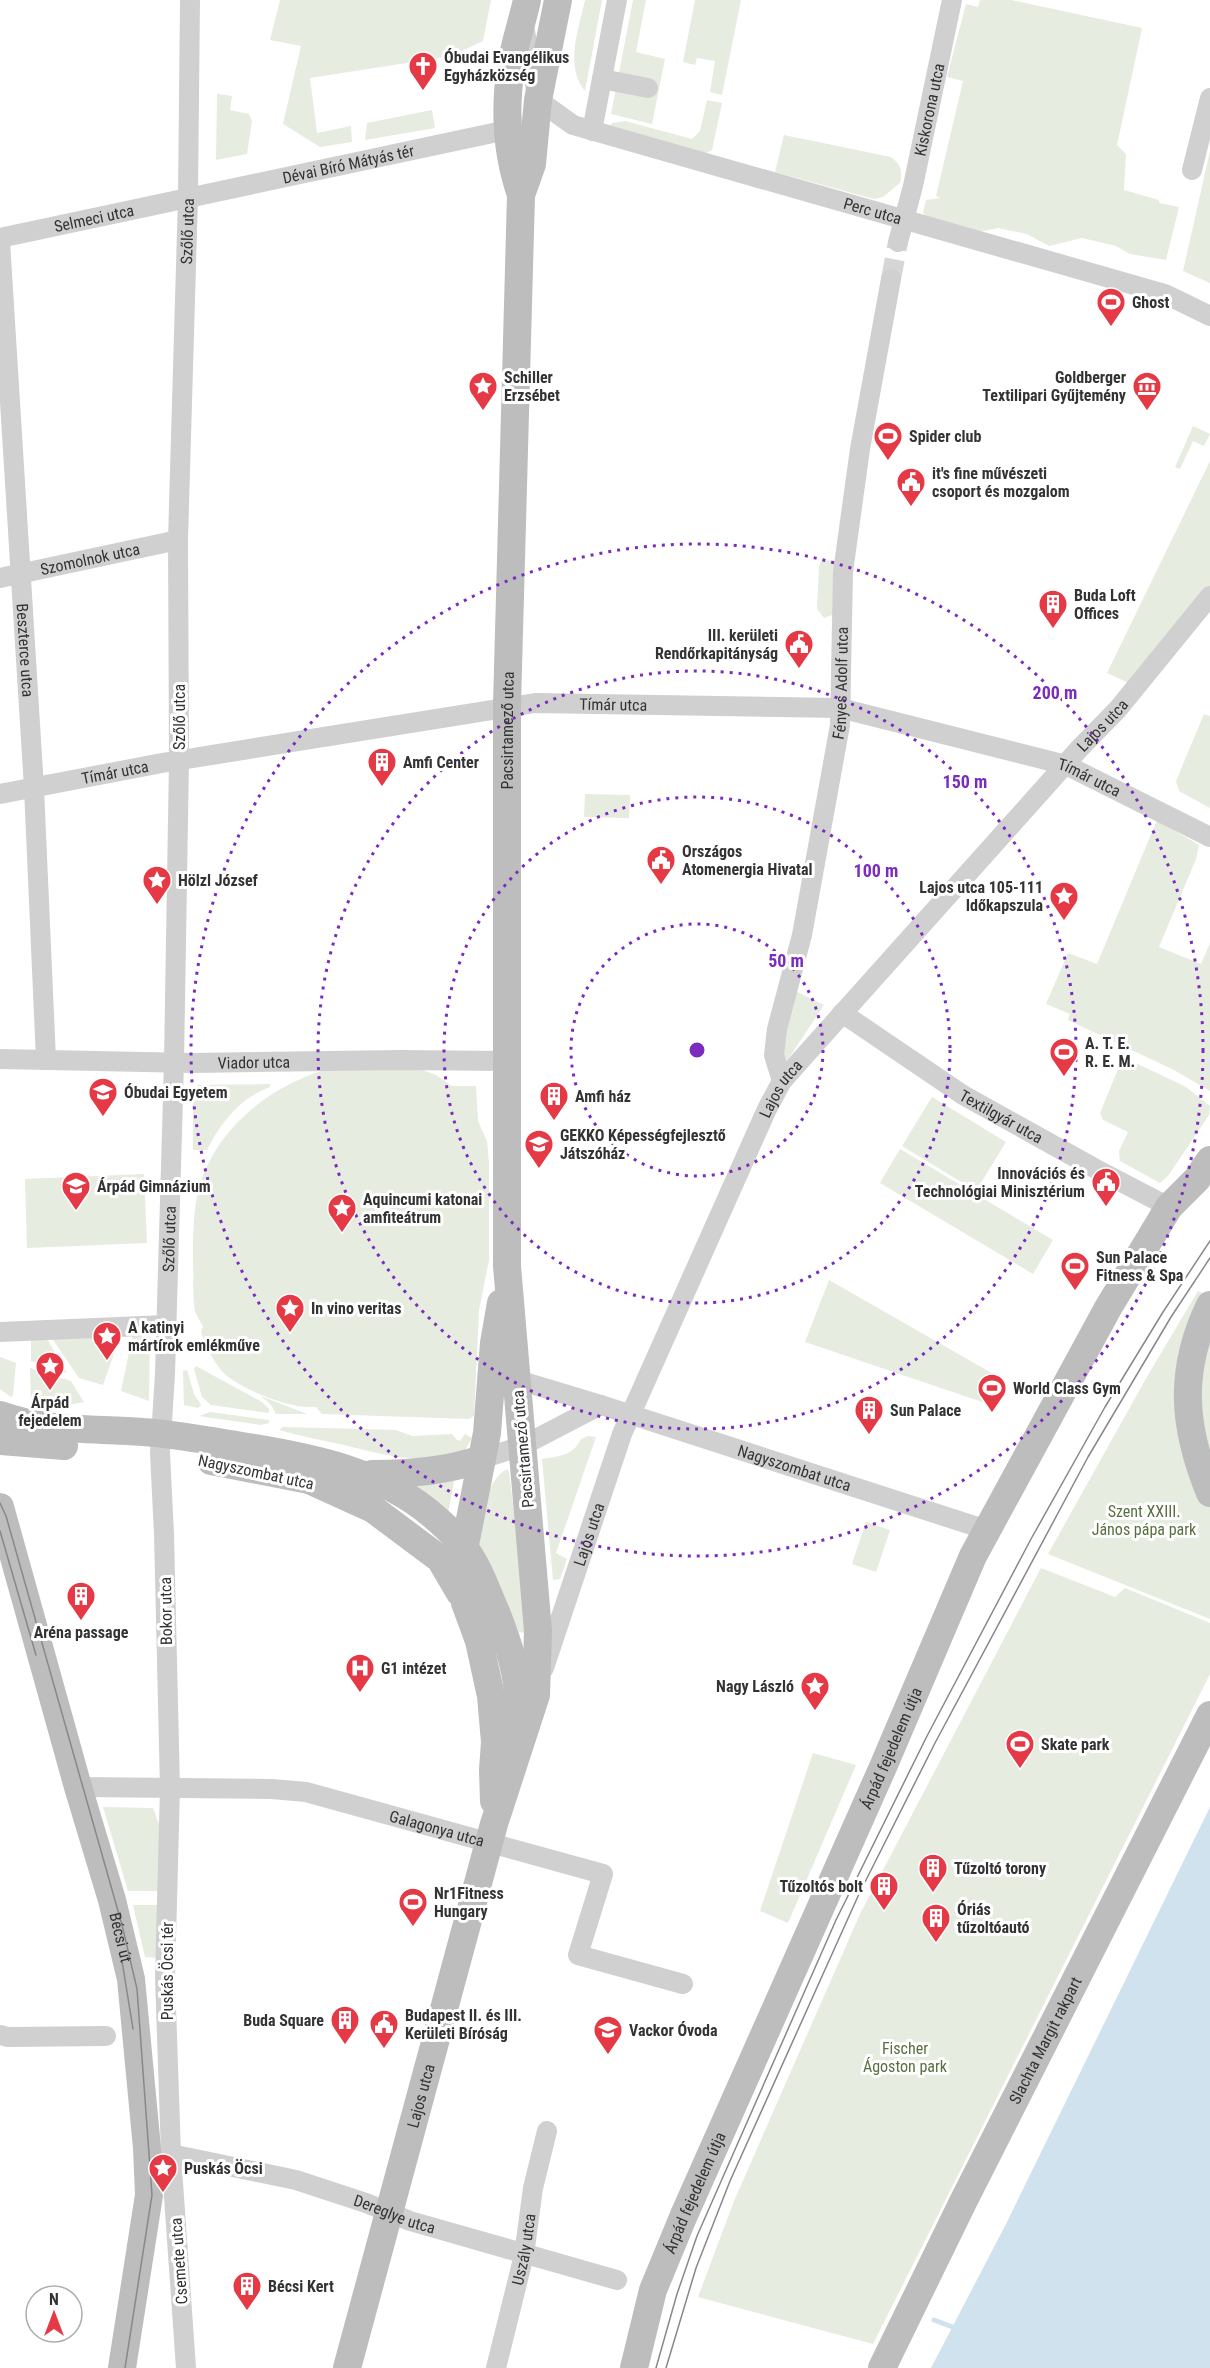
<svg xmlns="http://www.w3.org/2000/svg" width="1210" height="2368" font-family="'Roboto Condensed',sans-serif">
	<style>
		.green { fill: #e6ecdf }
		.water { fill: #cfe2ee }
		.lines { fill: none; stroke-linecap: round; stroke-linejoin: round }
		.stream { stroke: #cfe2ee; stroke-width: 5 }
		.street-tunnel { stroke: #d6d6d6; stroke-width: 20; stroke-dasharray: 20 10; stroke-linecap: butt }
		.street { stroke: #d0d0d0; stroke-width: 20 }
		.secondary { stroke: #bdbdbd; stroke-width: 28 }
		.tram { stroke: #888; stroke-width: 1.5 }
		.ring { fill: none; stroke: #7b2cbf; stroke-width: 3; stroke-dasharray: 3 6 }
		.labels { text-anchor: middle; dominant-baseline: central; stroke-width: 6; stroke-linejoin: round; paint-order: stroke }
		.poi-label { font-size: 16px; font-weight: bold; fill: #333; stroke: #fff; text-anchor: start }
		.street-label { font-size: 16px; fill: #333; stroke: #fff }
		.park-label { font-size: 16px; fill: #56703f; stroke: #fff }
		.centre { fill: #7b2cbf; stroke: #fff; stroke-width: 3 }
		.ring-label { font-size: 18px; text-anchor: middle; font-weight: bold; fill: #7b2cbf; stroke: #fff; stroke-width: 6; stroke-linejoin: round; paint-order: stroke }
	</style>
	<rect width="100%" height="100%" fill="#fff"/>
	<!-- green -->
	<path class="green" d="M 280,0 L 491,0 L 483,41 L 451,56 L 310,78 L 317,133 L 351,126 L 352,142 L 320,147 L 283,124 L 301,46 L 270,40 Z
		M 585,0 L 602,0 L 585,91 C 564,66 579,29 585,0 Z
		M 633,0 L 646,0 L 636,52 L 665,59 L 652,124 L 611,114 Z
		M 695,0 L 741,0 L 722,95 L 710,92 L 715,61 L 697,58 L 695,65 L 683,62 Z
		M 980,0 L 1011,0 L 1142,28 L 1117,145 L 1126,154 L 1124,190 L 1159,200 L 1159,203 L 1179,207 L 1166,260 L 1130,254 L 1116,246 L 1082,238 L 1049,246 L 1027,234 L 998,228 L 979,232 L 929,219 L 923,213 L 926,200 L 941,198 L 936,196 L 963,81 L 947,77 L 966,4 L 978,7 Z
		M 217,94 L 232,96 L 230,110 L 249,114 L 252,121 L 247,154 L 216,160 Z
		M 707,100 L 722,103 L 712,150 L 700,156 L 610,127 L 612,123 L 625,121 L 692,139 L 700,131 Z
		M 432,110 L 435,128 L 365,140 L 367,123 Z
		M 784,135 L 891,157 C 901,164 903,172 900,183 L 883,197 L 874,199 L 775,172 Z
		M 1210,151 L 1210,283 L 1183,271 Z
		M 1193,426 L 1210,434 L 1204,446 L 1193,441 L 1180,469 L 1175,467 Z
		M 1210,461 L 1210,587 L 1131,684 L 1107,673 Z
		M 833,560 L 837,564 L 835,614 L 824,618 L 817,609 L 819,566 L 821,561 Z
		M 1204,714 L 1210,716 L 1210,808 L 1179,791 L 1176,781 Z
		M 585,794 L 630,795 L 629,818 L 584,817 Z
		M 1157,820 L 1199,845 L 1196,859 L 1159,947 L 1201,964 L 1210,943 L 1210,1091 L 1174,1070 L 1068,1020 L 1070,1014 L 1046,1004 L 1068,953 L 1097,964 Z
		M 793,990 L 824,1005 L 787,1061 L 781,1054 Z
		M 1123,1057 L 1186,1087 L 1210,1106 L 1209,1115 L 1168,1176 L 1160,1183 L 1120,1161 L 1119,1151 L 1128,1132 L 1103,1120 L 1100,1113 Z
		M 334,1067 L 414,1067 L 436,1075 L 452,1086 L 476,1086 L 478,1121 L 487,1141 L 489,1164 L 489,1260 L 479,1310 L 474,1416 L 469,1419 L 322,1414 L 316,1407 C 309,1407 300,1407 293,1405 C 273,1401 233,1385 221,1370 C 212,1359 205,1345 201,1332 L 203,1327 C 201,1321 197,1318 195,1311 C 192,1295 194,1277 193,1260 C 193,1237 193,1210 199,1187 C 218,1125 274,1083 334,1067 Z
		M 270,1084 L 270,1087 C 240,1098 221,1122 207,1150 L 193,1150 L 193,1090 L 198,1085 Z
		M 932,1097 L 1006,1142 L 976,1191 L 902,1146 Z
		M 900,1149 L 1053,1240 L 1033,1274 L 880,1183 Z
		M 144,1174 L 147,1243 L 27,1248 L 25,1179 Z
		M 829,1280 L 1002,1379 L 994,1406 L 805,1342 Z
		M 1198,1291 L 1210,1296 L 1210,1619 L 1048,1554 L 1148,1375 Z
		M 150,1332 L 149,1401 L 121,1391 L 133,1333 Z
		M 121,1334 L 103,1385 L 79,1378 L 51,1337 Z
		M 46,1337 L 67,1373 L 31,1361 L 31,1338 Z
		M 0,1357 L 16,1363 L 13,1395 L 11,1397 L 0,1389 Z
		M 196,1366 L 262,1402 L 269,1409 L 269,1413 L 211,1405 L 202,1397 L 194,1369 Z
		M 30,1368 L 71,1381 L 84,1402 L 57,1407 L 31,1403 Z
		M 187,1370 L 194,1394 L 201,1405 L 198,1408 L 184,1405 L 183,1371 Z
		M 261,1396 L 307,1414 L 276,1414 L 271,1405 Z
		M 210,1412 L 269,1420 L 269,1423 L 261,1425 L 199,1416 Z
		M 283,1427 L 396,1430 L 412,1436 L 452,1434 L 457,1440 L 460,1441 L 465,1434 L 472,1438 L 464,1452 C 421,1466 385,1455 344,1445 C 322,1440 301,1436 279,1430 Z
		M 588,1436 L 596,1437 L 556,1553 L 567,1559 L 560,1579 L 553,1580 L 542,1459 C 559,1456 573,1456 581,1439 Z
		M 507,1469 L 509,1472 L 528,1627 L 524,1633 L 519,1632 L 481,1553 C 475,1531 485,1480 507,1469 Z
		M 455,1477 L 448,1514 L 404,1483 Z
		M 866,1522 L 890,1530 L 876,1572 L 852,1564 Z
		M 1041,1568 L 1115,1597 L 1125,1588 L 1210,1623 L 1210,1674 L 873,2344 L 698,2297 L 734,2201 L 860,1914 Z
		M 813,1753 L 856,1765 L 788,1923 L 760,1911 Z
		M 103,1807 L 153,1808 L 160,1827 L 159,1891 L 128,1891 Z
		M 133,1905 L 160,1905 L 159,1958 L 145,1957 Z"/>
	<!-- water -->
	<path class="water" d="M 1210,1807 L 1210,2368 L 931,2368 L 1006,2224 Z"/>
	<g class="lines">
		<!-- stream -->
		<path class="stream" d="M 934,2320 L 958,2329"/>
		<!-- street-tunnel -->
		<path class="street-tunnel" d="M 891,279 L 898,242"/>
		<!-- street -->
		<g class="street">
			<path id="s1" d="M 524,26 L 538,100 L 573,125 L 1165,294 L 1210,316"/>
			<path d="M 602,79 L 648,88"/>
			<path d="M 592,131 L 617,0"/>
			<path d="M 1192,170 L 1210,98"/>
			<path id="s2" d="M 0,238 L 507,130"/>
			<path id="s3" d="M 0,241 L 34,788 L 46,1060"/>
			<path id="s4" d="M 898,242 L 913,186 L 952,0"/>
			<path id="s5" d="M 0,578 L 178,540"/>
			<path id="s6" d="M 0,794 L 162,763 L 535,703 L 840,708 L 1066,765 L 1210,837"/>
			<path id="s7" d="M 842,1013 L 963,1095 L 1096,1169 L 1169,1207"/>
			<path id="s8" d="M 0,1059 L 192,1063 L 400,1060 L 507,1061"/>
			<path id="s9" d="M 782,1081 L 774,1055 L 777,1029 L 802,935 L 840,725 L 843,572 L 860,449 L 891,279"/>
			<path d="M 0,1332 L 166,1325"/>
			<path id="s10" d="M 518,1380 L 601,1405 L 987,1530"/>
			<path d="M 482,1459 L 524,1445 L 601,1405"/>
			<path id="s11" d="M 544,1668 L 622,1434 L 767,1109 L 782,1081 L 1079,749 L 1118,709 L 1210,596"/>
			<path id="s12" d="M 78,1787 L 272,1789 L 306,1792 L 603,1874 L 578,1955 L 683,1984"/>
			<path d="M 0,2035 L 8,2037 L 106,2036"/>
			<path id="s13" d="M 171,2154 L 296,2180 L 366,2203 L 410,2221 L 617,2280"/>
			<path id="s14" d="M 186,2368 L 171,2154 L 165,1977 L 170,1788 L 164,1534 L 160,1453 L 165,1374 L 174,1062 L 179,760 L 178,540 L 188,197 L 190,0"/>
			<path id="s15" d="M 496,2368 L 524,2255 L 533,2188 L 547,2131"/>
		</g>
		<!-- secondary -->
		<g class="secondary">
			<path d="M 521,195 L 532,164 L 538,100 L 558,0"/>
			<path d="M 1210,1305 C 1178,1371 1183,1427 1210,1493"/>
			<path d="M 0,1415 C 46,1432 95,1428 143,1432 C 176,1434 209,1441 242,1446 C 312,1457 384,1471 438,1520 C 447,1528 456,1536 463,1546 C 475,1561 483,1581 490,1598 C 507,1637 523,1682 518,1725"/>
			<path d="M 0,1441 L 64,1446"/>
			<path d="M 211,1461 L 309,1480 L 373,1509 L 440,1559 L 460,1593"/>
			<path d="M 372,1474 C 411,1474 445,1471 482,1459"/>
			<path id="s16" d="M 0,1507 L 78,1787 L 112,1900 L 131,1979 L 147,2148 L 149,2195 L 122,2368"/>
			<path d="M 494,1801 L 493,1770 L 495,1742 L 491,1696 L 479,1641 L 465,1603 L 461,1565 L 487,1433 L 494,1343 L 501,1303"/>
			<path id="s17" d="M 347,2368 L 494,1824 L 536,1695 L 538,1631 L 507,1266 L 507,705 L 521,195 C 507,154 504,111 511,67 C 514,45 522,23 527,0"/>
			<path id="s18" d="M 634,2368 L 653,2290 L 684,2215 L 883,1767 L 973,1556 L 1108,1308 L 1169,1207 L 1197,1179 L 1210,1160"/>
			<path id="s19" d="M 882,2368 L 963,2202 L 1210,1715"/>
		</g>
		<!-- tram -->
		<path class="tram" d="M 0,1503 L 6,1516 L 122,1925 L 137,1989 L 152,2195 L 125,2368
			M 0,1531 L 36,1655
			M 122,1961 L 133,2029
			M 656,2368 L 677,2294 L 697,2236 L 836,1920 L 927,1736 L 1031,1539 L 1105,1407 L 1163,1312 L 1210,1241
			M 666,2368 L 696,2268 L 730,2181 L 859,1894 L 935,1743 L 1088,1457 L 1171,1317 L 1210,1258"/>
	</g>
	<!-- distance rings -->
	<g class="ring">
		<circle cx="697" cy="1050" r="126"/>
		<circle cx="697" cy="1050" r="253"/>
		<circle cx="697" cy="1050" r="379"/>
		<circle cx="697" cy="1050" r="506"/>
	</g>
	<!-- icons -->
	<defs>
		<g id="church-pin" transform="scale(1.5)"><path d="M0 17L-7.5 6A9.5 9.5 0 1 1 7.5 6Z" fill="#e63946" stroke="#fff"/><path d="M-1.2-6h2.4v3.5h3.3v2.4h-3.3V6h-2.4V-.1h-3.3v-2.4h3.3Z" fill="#fff"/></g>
		<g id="stadium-pin" transform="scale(1.5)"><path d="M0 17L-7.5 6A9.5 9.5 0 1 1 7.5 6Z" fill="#e63946" stroke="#fff"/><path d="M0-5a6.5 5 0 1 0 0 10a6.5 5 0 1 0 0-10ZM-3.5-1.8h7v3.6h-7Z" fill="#fff"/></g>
		<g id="sight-pin" transform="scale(1.5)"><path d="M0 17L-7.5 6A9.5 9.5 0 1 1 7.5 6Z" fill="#e63946" stroke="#fff"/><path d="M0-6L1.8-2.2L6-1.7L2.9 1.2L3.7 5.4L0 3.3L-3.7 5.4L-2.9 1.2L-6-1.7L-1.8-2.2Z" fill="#fff"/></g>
		<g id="museum-pin" transform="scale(1.5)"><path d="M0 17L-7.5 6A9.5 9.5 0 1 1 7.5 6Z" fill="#e63946" stroke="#fff"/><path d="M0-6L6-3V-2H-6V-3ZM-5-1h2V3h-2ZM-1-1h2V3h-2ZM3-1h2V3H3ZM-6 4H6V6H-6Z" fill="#fff"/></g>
		<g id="civic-pin" transform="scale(1.5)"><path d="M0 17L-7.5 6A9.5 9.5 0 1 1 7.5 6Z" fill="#e63946" stroke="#fff"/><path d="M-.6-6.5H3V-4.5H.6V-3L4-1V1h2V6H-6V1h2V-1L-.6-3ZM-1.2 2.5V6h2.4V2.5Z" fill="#fff"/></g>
		<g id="building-pin" transform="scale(1.5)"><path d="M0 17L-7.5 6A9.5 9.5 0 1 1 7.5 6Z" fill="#e63946" stroke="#fff"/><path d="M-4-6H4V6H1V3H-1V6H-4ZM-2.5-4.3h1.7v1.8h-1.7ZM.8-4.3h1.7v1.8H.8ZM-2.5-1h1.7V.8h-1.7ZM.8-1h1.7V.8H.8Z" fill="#fff"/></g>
		<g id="university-pin" transform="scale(1.5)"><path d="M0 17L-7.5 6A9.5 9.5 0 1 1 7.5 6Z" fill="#e63946" stroke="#fff"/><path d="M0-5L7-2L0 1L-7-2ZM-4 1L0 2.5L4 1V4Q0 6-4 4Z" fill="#fff"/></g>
		<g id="school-pin" transform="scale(1.5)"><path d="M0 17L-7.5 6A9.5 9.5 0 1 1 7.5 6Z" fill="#e63946" stroke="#fff"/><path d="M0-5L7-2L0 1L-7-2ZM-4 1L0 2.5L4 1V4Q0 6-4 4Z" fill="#fff"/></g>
		<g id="hospital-pin" transform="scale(1.5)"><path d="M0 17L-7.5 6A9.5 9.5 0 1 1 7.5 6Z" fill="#e63946" stroke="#fff"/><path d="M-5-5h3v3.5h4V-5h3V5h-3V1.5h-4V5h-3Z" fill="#fff"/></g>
	</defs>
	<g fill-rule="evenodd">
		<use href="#church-pin" x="423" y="66"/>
		<use href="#stadium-pin" x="1111" y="302"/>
		<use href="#sight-pin" x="483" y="386"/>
		<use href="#museum-pin" x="1147" y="386"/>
		<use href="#stadium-pin" x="888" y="436"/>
		<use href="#civic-pin" x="911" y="482"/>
		<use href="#building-pin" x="1053" y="604"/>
		<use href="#civic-pin" x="799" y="644"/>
		<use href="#building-pin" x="382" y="762"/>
		<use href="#civic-pin" x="661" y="860"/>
		<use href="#sight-pin" x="157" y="880"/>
		<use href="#sight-pin" x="1064" y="896"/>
		<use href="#stadium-pin" x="1064" y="1052"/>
		<use href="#university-pin" x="103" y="1092"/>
		<use href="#building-pin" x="554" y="1096"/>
		<use href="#school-pin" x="539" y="1144"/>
		<use href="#civic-pin" x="1106" y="1182"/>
		<use href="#school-pin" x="76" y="1186"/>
		<use href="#sight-pin" x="342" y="1208"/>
		<use href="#stadium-pin" x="1075" y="1266"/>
		<use href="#sight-pin" x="290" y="1308"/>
		<use href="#sight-pin" x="107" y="1336"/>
		<use href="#sight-pin" x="50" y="1366"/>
		<use href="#stadium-pin" x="992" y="1388"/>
		<use href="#building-pin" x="869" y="1410"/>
		<use href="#building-pin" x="81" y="1596"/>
		<use href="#hospital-pin" x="360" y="1668"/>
		<use href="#sight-pin" x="815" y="1686"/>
		<use href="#stadium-pin" x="1020" y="1744"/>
		<use href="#building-pin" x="933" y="1868"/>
		<use href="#building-pin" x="884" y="1886"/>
		<use href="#stadium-pin" x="413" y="1902"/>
		<use href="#building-pin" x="936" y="1918"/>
		<use href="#building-pin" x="345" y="2020"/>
		<use href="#civic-pin" x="384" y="2024"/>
		<use href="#school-pin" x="608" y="2030"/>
		<use href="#sight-pin" x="163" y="2168"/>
		<use href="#building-pin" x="247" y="2286"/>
	</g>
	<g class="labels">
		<!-- poi labels -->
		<g class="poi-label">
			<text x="444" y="57">Óbudai Evangélikus<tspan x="444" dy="18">Egyházközség</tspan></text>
			<text x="1132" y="302">Ghost</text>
			<text x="504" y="377">Schiller<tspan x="504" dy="18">Erzsébet</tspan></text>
			<text x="1126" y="377" text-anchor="end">Goldberger<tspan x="1126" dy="18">Textilipari Gyűjtemény</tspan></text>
			<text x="909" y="436">Spider club</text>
			<text x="932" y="473">it's fine művészeti<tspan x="932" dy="18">csoport és mozgalom</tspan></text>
			<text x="1074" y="595">Buda Loft<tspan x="1074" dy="18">Offices</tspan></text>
			<text x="778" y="635" text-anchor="end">III. kerületi<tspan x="778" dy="18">Rendőrkapitányság</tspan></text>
			<text x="403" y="762">Amfi Center</text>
			<text x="682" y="851">Országos<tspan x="682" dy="18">Atomenergia Hivatal</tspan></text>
			<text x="178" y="880">Hölzl József</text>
			<text x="1043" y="887" text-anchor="end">Lajos utca 105-111<tspan x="1043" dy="18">Időkapszula</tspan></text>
			<text x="1085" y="1043">A. T. E.<tspan x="1085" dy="18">R. E. M.</tspan></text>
			<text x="124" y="1092">Óbudai Egyetem</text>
			<text x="575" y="1096">Amfi ház</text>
			<text x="560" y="1135">GEKKO Képességfejlesztő<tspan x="560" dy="18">Játszóház</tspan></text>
			<text x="1085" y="1173" text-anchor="end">Innovációs és<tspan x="1085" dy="18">Technológiai Minisztérium</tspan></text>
			<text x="97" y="1186">Árpád Gimnázium</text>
			<text x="363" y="1199">Aquincumi katonai<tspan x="363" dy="18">amfiteátrum</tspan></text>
			<text x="1096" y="1257">Sun Palace<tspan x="1096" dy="18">Fitness &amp; Spa</tspan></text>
			<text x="311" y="1308">In vino veritas</text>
			<text x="128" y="1327">A katinyi<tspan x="128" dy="18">mártírok emlékműve</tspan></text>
			<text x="1013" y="1388">World Class Gym</text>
			<text x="50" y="1402" text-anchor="middle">Árpád<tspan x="50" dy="18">fejedelem</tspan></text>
			<text x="890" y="1410">Sun Palace</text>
			<text x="81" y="1632" text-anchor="middle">Aréna passage</text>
			<text x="381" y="1668">G1 intézet</text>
			<text x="794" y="1686" text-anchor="end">Nagy László</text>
			<text x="1041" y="1744">Skate park</text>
			<text x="954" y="1868">Tűzoltó torony</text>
			<text x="863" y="1886" text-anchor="end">Tűzoltós bolt</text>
			<text x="434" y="1893">Nr1Fitness<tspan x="434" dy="18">Hungary</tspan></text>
			<text x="957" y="1909">Óriás<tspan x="957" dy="18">tűzoltóautó</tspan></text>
			<text x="405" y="2015">Budapest II. és III.<tspan x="405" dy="18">Kerületi Bíróság</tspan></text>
			<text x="324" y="2020" text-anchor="end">Buda Square</text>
			<text x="629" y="2030">Vackor Óvoda</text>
			<text x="184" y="2168">Puskás Öcsi</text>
			<text x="268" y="2286">Bécsi Kert</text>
		</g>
		<!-- street labels -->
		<g class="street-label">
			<text stroke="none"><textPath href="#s4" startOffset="136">Kiskorona utca</textPath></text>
			<text stroke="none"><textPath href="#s2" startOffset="356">Dévai Bíró Mátyás tér</textPath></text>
			<text stroke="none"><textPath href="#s1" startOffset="430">Perc utca</textPath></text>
			<text stroke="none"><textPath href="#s2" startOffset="96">Selmeci utca</textPath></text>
			<text stroke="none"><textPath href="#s14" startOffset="2138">Szőlő utca</textPath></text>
			<text stroke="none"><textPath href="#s5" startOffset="92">Szomolnok utca</textPath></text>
			<text stroke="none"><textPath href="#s3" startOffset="410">Beszterce utca</textPath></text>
			<text stroke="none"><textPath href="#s9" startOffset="406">Fényes Adolf utca</textPath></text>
			<text stroke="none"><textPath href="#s6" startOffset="621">Tímár utca</textPath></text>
			<text transform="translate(179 717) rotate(-90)">Szőlő utca</text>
			<text stroke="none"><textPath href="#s11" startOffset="1113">Lajos utca</textPath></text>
			<text stroke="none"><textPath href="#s17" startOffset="1665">Pacsirtamező utca</textPath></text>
			<text stroke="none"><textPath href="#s6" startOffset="117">Tímár utca</textPath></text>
			<text stroke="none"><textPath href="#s6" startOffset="1107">Tímár utca</textPath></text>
			<text stroke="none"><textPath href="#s8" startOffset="254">Viador utca</textPath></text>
			<text stroke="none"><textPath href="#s11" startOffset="627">Lajos utca</textPath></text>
			<text stroke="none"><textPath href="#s7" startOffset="190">Textilgyár utca</textPath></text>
			<text stroke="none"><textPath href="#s14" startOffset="1130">Szőlő utca</textPath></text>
			<text transform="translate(523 1449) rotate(-95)">Pacsirtamező utca</text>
			<text stroke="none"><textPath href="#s10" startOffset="290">Nagyszombat utca</textPath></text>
			<text transform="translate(256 1472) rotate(12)">Nagyszombat utca</text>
			<text stroke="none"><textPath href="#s11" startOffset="141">Lajos utca</textPath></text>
			<text transform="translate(166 1611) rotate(-91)">Bokor utca</text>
			<text stroke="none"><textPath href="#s18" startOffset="672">Árpád fejedelem útja</textPath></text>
			<text stroke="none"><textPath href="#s12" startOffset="364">Galagonya utca</textPath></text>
			<text stroke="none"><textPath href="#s16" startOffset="447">Bécsi út</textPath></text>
			<text transform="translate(167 1971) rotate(-90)">Puskás Öcsi tér</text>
			<text stroke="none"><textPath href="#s19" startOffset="366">Slachta Margit rakpart</textPath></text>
			<text stroke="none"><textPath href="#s17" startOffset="282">Lajos utca</textPath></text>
			<text stroke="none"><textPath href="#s18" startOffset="186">Árpád fejedelem útja</textPath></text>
			<text stroke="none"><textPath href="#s13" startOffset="232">Dereglye utca</textPath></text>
			<text stroke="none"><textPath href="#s15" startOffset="122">Uszály utca</textPath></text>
			<text transform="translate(179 2261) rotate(-94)">Csemete utca</text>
		</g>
		<!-- park labels -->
		<g class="park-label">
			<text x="1144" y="1511">Szent XXIII.<tspan x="1144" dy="18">János pápa park</tspan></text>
			<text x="905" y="2048">Fischer<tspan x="905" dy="18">Ágoston park</tspan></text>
		</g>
	</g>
	<circle cx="697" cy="1050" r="9" class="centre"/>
	<g class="ring-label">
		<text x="1055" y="699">200 m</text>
		<text x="965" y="788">150 m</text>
		<text x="876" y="877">100 m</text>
		<text x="786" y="967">50 m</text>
	</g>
	<!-- north arrow -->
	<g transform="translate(54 2314)"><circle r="28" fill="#ffffff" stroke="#adadad" stroke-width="1.5"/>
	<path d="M0-4.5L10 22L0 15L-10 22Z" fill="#e63946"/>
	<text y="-9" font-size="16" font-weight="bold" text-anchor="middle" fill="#333333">N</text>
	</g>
</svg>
